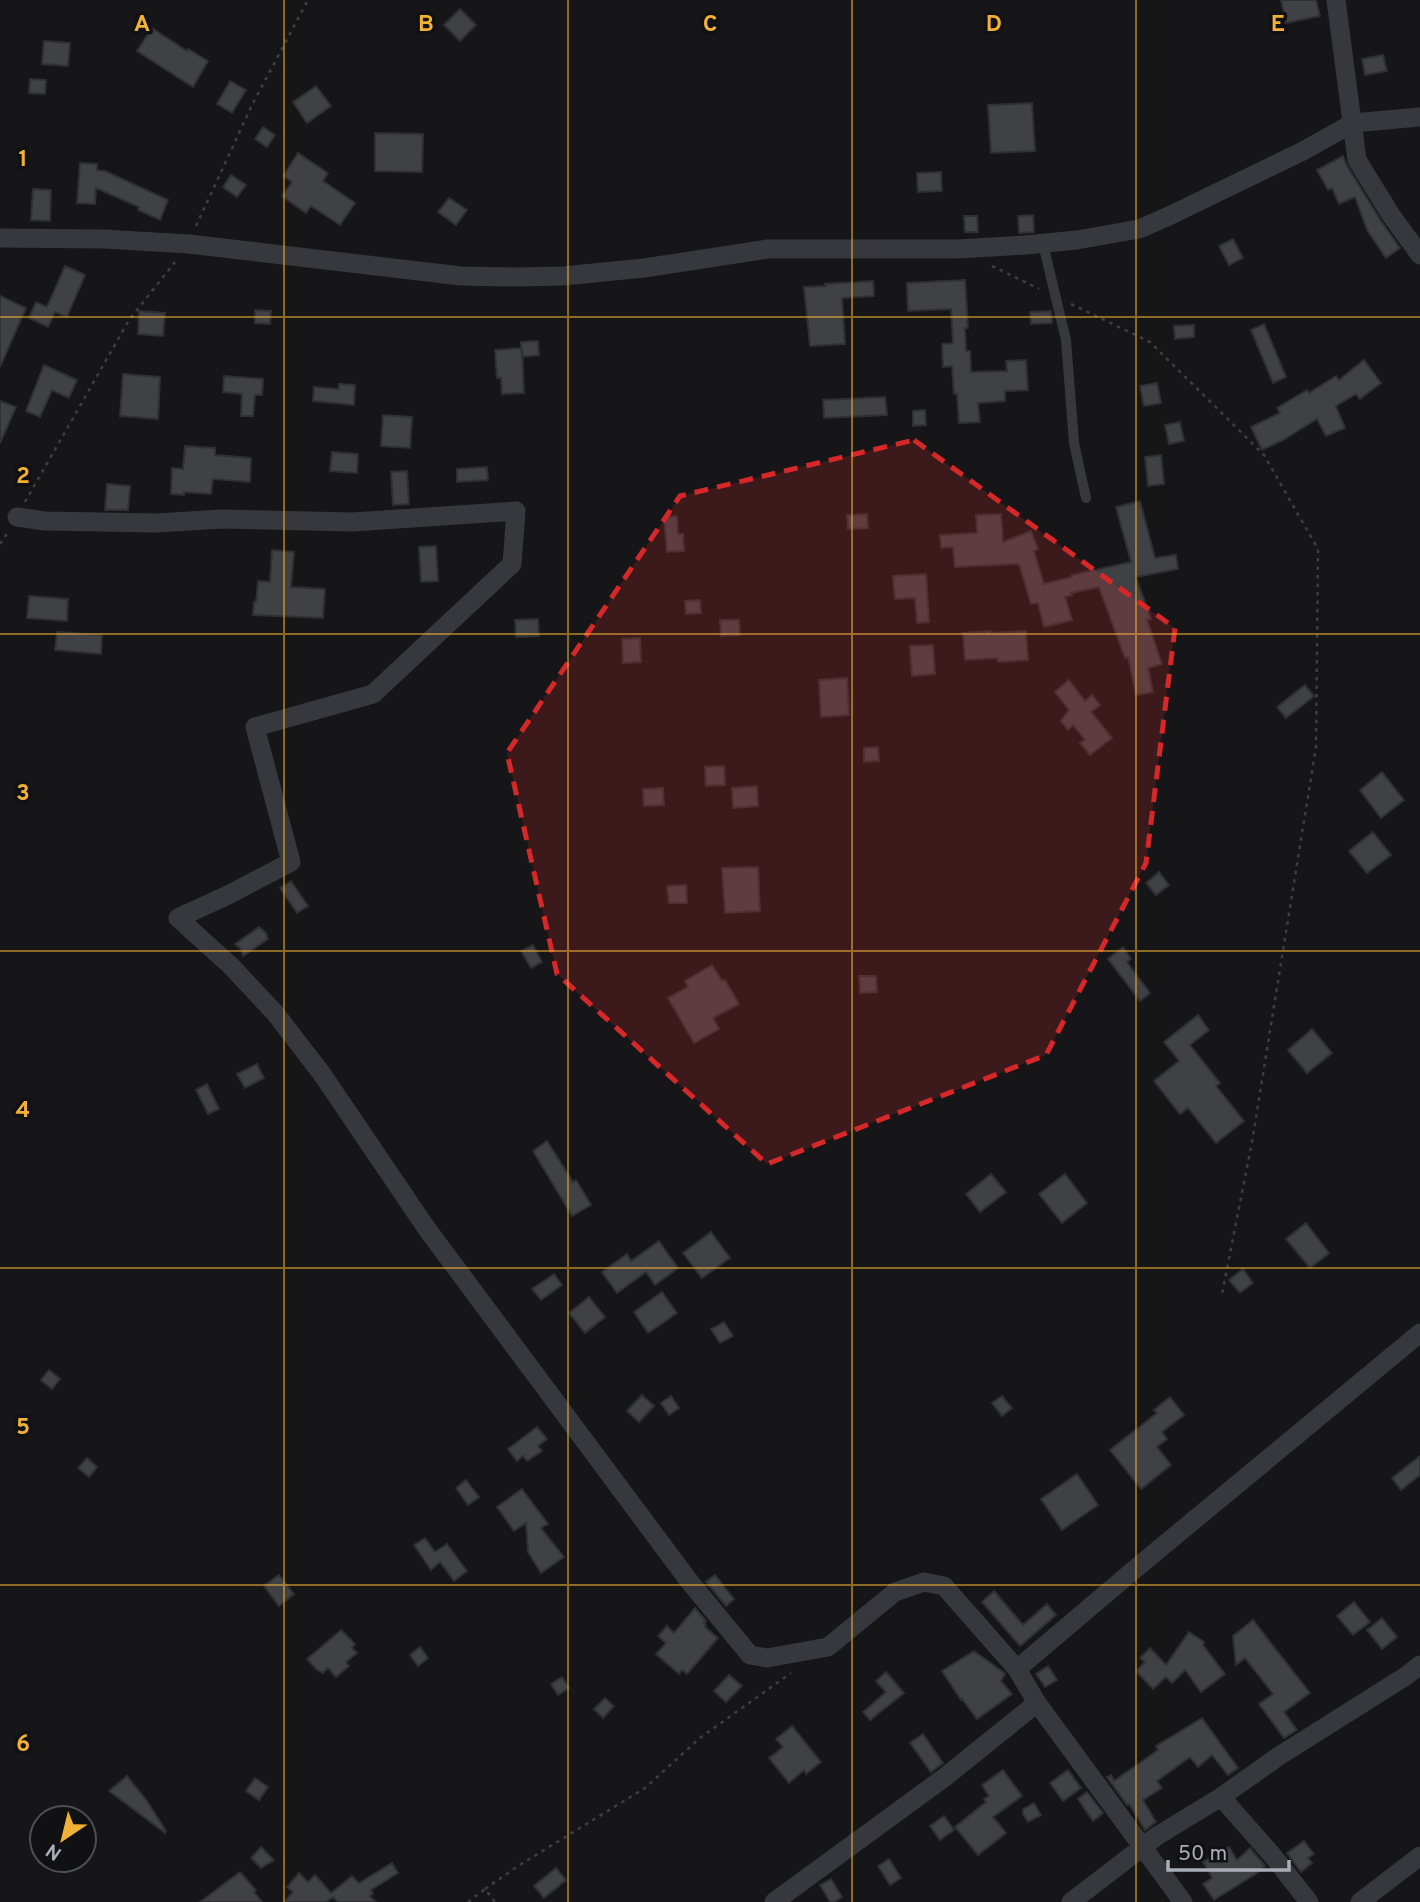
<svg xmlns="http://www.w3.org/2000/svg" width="1420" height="1902" font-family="Overpass,sans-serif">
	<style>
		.building { fill: #404145; stroke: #303034; stroke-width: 2 }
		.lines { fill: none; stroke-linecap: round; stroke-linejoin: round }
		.path { stroke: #3d3f44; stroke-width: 2.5; stroke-dasharray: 3.5 5; stroke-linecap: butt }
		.lane { stroke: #37383d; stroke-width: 10 }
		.street { stroke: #37383d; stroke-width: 19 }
		.marked { fill: #d62828; fill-opacity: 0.2; stroke: #d62828; stroke-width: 5; stroke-dasharray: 14 9; stroke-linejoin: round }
		.grid { fill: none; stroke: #f2b134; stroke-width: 2; stroke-opacity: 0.55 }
		.grid-label { font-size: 23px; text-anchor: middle; font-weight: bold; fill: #f2b134; stroke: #111113; stroke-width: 7; stroke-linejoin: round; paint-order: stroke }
	</style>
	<rect width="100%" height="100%" fill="#161618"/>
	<!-- building -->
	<path class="building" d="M 1281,0 L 1316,0 L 1320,16 L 1286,23 Z
		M 460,9 L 476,25 L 460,41 L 444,25 Z
		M 152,28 L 187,51 L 188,49 L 208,61 L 193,87 L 137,51 Z
		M 44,41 L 70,43 L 68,66 L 42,64 Z
		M 1383,55 L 1387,71 L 1365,75 L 1362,59 Z
		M 30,79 L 46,80 L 45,94 L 29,93 Z
		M 230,81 L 246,90 L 232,113 L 217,104 Z
		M 316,86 L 331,106 L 307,123 L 293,102 Z
		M 1032,103 L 1035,151 L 991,153 L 988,105 Z
		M 263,127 L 275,135 L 267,147 L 255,139 Z
		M 375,133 L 423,134 L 422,172 L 375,171 Z
		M 298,153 L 328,173 L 323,181 L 355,203 L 340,225 L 311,206 L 306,213 L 282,196 L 292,182 L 283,176 Z
		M 1343,156 L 1347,166 L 1381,221 L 1400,248 L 1386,258 L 1367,230 L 1355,197 L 1339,204 L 1332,188 L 1328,190 L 1317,170 Z
		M 80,163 L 97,164 L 97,170 L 105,171 L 168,200 L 160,220 L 138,210 L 139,207 L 96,188 L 95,204 L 77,203 Z
		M 941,172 L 942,191 L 918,192 L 917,173 Z
		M 231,175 L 246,185 L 237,197 L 223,187 Z
		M 33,189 L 51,190 L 50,221 L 31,220 Z
		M 449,198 L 467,210 L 456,225 L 438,212 Z
		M 1033,215 L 1034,232 L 1019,233 L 1018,216 Z
		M 964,216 L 977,216 L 978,232 L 965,232 Z
		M 1233,239 L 1243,258 L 1229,265 L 1219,246 Z
		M 65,266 L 85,275 L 67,317 L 55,312 L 48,327 L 29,318 L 36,302 L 47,307 Z
		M 965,280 L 968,328 L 965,328 L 966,351 L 970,351 L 971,372 L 1007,371 L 1006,361 L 1026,360 L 1028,390 L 1005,391 L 1005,401 L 978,403 L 980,422 L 959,423 L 957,394 L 954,394 L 952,366 L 943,367 L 942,344 L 953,343 L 951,309 L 908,311 L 907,283 Z
		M 873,281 L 874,296 L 842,298 L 845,344 L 810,346 L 804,287 L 826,286 L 825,284 Z
		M 0,296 L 26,308 L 0,367 Z
		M 255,310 L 271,311 L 270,324 L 255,323 Z
		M 139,311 L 165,313 L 163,336 L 138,334 Z
		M 1051,311 L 1052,323 L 1031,324 L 1030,312 Z
		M 1264,324 L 1286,377 L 1273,383 L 1251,330 Z
		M 1194,325 L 1194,337 L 1175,339 L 1174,326 Z
		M 538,341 L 539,355 L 522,357 L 521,342 Z
		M 522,348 L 524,393 L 502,394 L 501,378 L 497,378 L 495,350 Z
		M 1364,360 L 1381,383 L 1360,399 L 1356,394 L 1336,406 L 1345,428 L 1326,436 L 1317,419 L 1283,440 L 1262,450 L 1251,427 L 1280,413 L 1277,408 L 1307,390 L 1309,393 L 1336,376 L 1339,380 Z
		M 44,365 L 77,380 L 69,398 L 52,390 L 40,417 L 26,411 Z
		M 123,374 L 160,377 L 158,419 L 120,416 Z
		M 224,376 L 263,379 L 262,395 L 255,395 L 253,416 L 241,416 L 242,394 L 223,392 Z
		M 1157,383 L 1161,403 L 1144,406 L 1140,386 Z
		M 339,384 L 355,385 L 354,405 L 313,401 L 314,387 L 339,389 Z
		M 885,397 L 887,415 L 824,418 L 823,400 Z
		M 0,401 L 16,407 L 0,443 Z
		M 925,410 L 926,425 L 913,426 L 913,411 Z
		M 383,415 L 412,417 L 410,448 L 381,446 Z
		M 1180,422 L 1184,441 L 1169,444 L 1165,425 Z
		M 185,446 L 215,448 L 215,455 L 251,458 L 250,482 L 213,479 L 211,494 L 184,492 L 184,495 L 171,494 L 172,468 L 183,469 Z
		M 332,452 L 358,454 L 357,473 L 330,471 Z
		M 1161,455 L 1164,484 L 1148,486 L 1145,457 Z
		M 487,467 L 488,480 L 457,482 L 457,469 Z
		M 407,471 L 409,504 L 393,505 L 391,472 Z
		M 107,484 L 130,486 L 128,510 L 105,510 Z
		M 1140,501 L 1155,558 L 1176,555 L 1178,569 L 1136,577 L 1151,619 L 1147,620 L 1162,664 L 1148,668 L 1153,692 L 1136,695 L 1128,657 L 1125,658 L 1099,587 L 1071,593 L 1072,595 L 1065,597 L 1072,620 L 1044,627 L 1038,603 L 1031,604 L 1019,564 L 955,567 L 953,547 L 941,548 L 940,535 L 977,533 L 976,515 L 1001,514 L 1003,542 L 1031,531 L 1038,549 L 1034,551 L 1044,584 L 1072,577 L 1072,575 L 1131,562 L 1116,507 Z
		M 867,514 L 868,528 L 848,529 L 847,515 Z
		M 677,516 L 678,534 L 683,534 L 684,551 L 667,552 L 664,517 Z
		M 436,546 L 438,581 L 421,582 L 419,547 Z
		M 272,550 L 294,552 L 291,587 L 325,589 L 323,618 L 253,615 L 254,602 L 256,602 L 258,581 L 270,582 Z
		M 926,574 L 929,622 L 917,623 L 915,598 L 895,599 L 893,576 Z
		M 29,596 L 68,599 L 67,621 L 27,618 Z
		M 700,600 L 701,613 L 686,614 L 685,601 Z
		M 538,619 L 539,636 L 516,637 L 515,620 Z
		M 720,620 L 739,620 L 740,635 L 721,636 Z
		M 991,631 L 991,633 L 1026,631 L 1028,660 L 998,662 L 998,658 L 965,660 L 963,633 Z
		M 57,632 L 102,635 L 101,654 L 55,650 Z
		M 640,638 L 641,662 L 623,663 L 622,639 Z
		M 933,645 L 935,674 L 912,676 L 910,646 Z
		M 847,678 L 849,715 L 821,717 L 819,680 Z
		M 1069,680 L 1085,701 L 1092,695 L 1100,705 L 1091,712 L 1112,738 L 1090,755 L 1080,743 L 1085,740 L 1073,725 L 1068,730 L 1061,721 L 1069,710 L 1055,692 Z
		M 1305,685 L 1314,696 L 1286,718 L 1277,707 Z
		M 878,747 L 879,761 L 864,762 L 864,748 Z
		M 724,766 L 725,785 L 706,786 L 705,767 Z
		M 1382,772 L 1404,800 L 1381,818 L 1360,790 Z
		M 757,786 L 758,806 L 733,808 L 732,788 Z
		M 663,788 L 664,805 L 644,806 L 643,789 Z
		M 1373,832 L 1391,855 L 1367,873 L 1349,851 Z
		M 758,867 L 760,911 L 725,913 L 722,868 Z
		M 1159,872 L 1169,885 L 1156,895 L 1146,883 Z
		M 291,881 L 308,906 L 297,913 L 280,888 Z
		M 686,885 L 687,903 L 669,903 L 667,886 Z
		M 259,927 L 266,933 L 268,939 L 243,956 L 241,949 L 235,944 Z
		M 533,945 L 542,962 L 531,968 L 521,951 Z
		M 1123,947 L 1131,959 L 1127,962 L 1150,993 L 1140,1001 L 1108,959 Z
		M 712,965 L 722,981 L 725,980 L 739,1004 L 713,1018 L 719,1029 L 694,1043 L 668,998 L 688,987 L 685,981 Z
		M 859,976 L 876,976 L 877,992 L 860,993 Z
		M 1198,1015 L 1209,1030 L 1190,1045 L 1220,1083 L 1216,1086 L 1244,1121 L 1216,1143 L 1188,1108 L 1180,1114 L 1154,1081 L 1179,1061 L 1164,1042 Z
		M 1312,1029 L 1332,1053 L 1307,1073 L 1288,1050 Z
		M 257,1064 L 264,1078 L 245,1088 L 237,1074 Z
		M 207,1084 L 219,1109 L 208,1114 L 196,1090 Z
		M 547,1141 L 573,1182 L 576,1180 L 591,1205 L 572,1216 L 533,1151 Z
		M 991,1174 L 1006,1192 L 980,1212 L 966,1194 Z
		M 1065,1174 L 1087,1203 L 1062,1223 L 1039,1194 Z
		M 1306,1223 L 1329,1253 L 1310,1268 L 1286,1239 Z
		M 711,1232 L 730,1258 L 702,1278 L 683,1253 Z
		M 659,1241 L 678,1268 L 655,1285 L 646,1272 L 617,1293 L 602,1272 L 627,1254 L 631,1261 Z
		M 1243,1269 L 1253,1283 L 1240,1293 L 1229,1280 Z
		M 554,1274 L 562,1285 L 541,1300 L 532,1289 Z
		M 662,1292 L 677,1313 L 648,1333 L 634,1312 Z
		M 589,1297 L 605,1317 L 585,1333 L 569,1313 Z
		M 724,1322 L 733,1336 L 720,1343 L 711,1329 Z
		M 49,1370 L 60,1379 L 52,1389 L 41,1380 Z
		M 642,1395 L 654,1406 L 639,1422 L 627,1411 Z
		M 671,1396 L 679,1408 L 669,1415 L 661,1403 Z
		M 1002,1396 L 1012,1408 L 1002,1416 L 992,1403 Z
		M 1170,1397 L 1184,1415 L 1162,1432 L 1167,1439 L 1157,1447 L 1171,1465 L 1141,1489 L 1110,1450 L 1157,1413 L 1154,1410 Z
		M 537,1427 L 547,1439 L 538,1446 L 542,1451 L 527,1461 L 523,1456 L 517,1461 L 508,1449 Z
		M 1420,1456 L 1420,1475 L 1401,1490 L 1392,1478 Z
		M 87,1458 L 97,1467 L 89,1477 L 78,1468 Z
		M 1077,1474 L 1098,1505 L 1062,1530 L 1041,1499 Z
		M 466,1480 L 479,1497 L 468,1505 L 456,1488 Z
		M 522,1489 L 548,1524 L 541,1528 L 564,1557 L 541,1573 L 528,1552 L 526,1523 L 514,1531 L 497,1507 Z
		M 425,1538 L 435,1552 L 447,1544 L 467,1571 L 454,1581 L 440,1562 L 431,1570 L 414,1545 Z
		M 279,1575 L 294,1594 L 279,1606 L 264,1586 Z
		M 715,1575 L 734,1599 L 726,1606 L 706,1582 Z
		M 994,1591 L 1023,1625 L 1047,1604 L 1056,1615 L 1020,1646 L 982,1602 Z
		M 1354,1602 L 1370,1622 L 1353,1635 L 1337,1616 Z
		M 695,1608 L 706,1621 L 704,1623 L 706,1625 L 705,1627 L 718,1638 L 687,1674 L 682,1670 L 679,1674 L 656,1654 L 666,1643 L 658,1636 L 667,1626 L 674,1633 Z
		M 1382,1618 L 1397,1637 L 1382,1649 L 1367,1630 Z
		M 1253,1620 L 1310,1693 L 1284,1712 L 1297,1730 L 1284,1738 L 1259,1704 L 1273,1694 L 1245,1658 L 1236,1665 L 1233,1636 Z
		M 341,1630 L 355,1644 L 352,1648 L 357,1653 L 346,1662 L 349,1666 L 336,1677 L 328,1668 L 323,1673 L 317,1670 L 307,1659 Z
		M 1189,1632 L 1204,1642 L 1203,1645 L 1225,1674 L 1201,1692 L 1185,1670 L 1172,1683 L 1166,1677 L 1153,1689 L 1136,1671 L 1145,1662 L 1140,1658 L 1150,1648 L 1166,1665 Z
		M 420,1647 L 428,1658 L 418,1666 L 410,1655 Z
		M 974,1651 L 1003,1672 L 1005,1674 L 1001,1681 L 1012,1694 L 977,1719 L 962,1699 L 961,1700 L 942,1671 Z
		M 1048,1666 L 1057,1680 L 1045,1687 L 1036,1674 Z
		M 886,1672 L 904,1693 L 870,1720 L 863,1712 L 886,1692 L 876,1681 Z
		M 729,1675 L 742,1686 L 726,1702 L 714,1691 Z
		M 562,1677 L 569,1688 L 558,1695 L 551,1684 Z
		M 605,1698 L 614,1706 L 603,1718 L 594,1709 Z
		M 1202,1718 L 1238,1768 L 1228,1775 L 1212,1755 L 1198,1767 L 1190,1757 L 1157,1781 L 1162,1788 L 1143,1800 L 1156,1822 L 1145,1830 L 1129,1804 L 1127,1805 L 1107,1777 L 1111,1775 L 1114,1781 L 1158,1750 L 1156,1746 Z
		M 792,1726 L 821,1762 L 806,1774 L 804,1770 L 789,1783 L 769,1758 L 783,1747 L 776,1739 Z
		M 923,1734 L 943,1763 L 931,1772 L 910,1743 Z
		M 1003,1770 L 1022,1796 L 993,1817 L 1006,1833 L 978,1855 L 955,1827 L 986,1802 L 984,1799 L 989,1796 L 982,1785 Z
		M 1068,1770 L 1081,1788 L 1063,1801 L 1050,1783 Z
		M 127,1776 L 147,1801 L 166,1831 L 165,1833 L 109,1791 Z
		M 255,1778 L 268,1787 L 259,1800 L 246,1791 Z
		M 1087,1792 L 1103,1813 L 1093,1821 L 1078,1799 Z
		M 1034,1803 L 1041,1815 L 1028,1822 L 1023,1814 L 1023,1809 Z
		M 944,1816 L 954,1830 L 940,1840 L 930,1826 Z
		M 1304,1841 L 1314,1854 L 1308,1858 L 1312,1863 L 1301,1872 L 1287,1853 Z
		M 261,1847 L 274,1860 L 261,1868 L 251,1858 Z
		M 1229,1847 L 1237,1860 L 1250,1848 L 1265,1866 L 1257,1873 L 1214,1900 L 1203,1884 L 1212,1878 L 1203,1862 Z
		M 889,1859 L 901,1878 L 890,1885 L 878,1866 Z
		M 392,1863 L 398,1873 L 371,1890 L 373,1893 L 370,1896 L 376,1902 L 338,1902 L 333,1897 L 326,1902 L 284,1902 L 293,1892 L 287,1887 L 299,1873 L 308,1882 L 315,1875 L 331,1893 L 352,1876 L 359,1883 Z
		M 556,1868 L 566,1880 L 544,1898 L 534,1886 Z
		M 240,1872 L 256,1890 L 254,1892 L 262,1902 L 200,1902 Z
		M 831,1879 L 842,1897 L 834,1902 L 830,1902 L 820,1885 Z"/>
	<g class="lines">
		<!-- path -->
		<path class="path" d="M 196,226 L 252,105 L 308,0
			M 992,266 L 1039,289
			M 1071,304 L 1150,342 L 1264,455 L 1318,549 L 1316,747 L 1252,1142 L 1222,1294
			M 25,502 L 129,320 L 175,262
			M 0,544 L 8,532
			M 485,1889 L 518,1866 L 645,1788 L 700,1738 L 791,1673
			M 468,1902 L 485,1889 L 495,1902"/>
		<!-- lane -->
		<path class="lane" d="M 1043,244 L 1066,340 L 1074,443 L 1086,498"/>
		<!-- street -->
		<path class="street" d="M 1336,0 L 1357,160 L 1391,215 L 1420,255
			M 0,238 L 104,239 L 189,244 L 461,276 L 516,277 L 563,276 L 644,268 L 768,249 L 957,249 L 1025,245 L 1077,240 L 1139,229 L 1169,216 L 1303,151 L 1353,123 L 1420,117
			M 17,517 L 45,521 L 156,523 L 223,519 L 353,522 L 516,511 L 512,564 L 373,694 L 255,727 L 291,862 L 228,895 L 178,918 L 231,966 L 275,1013 L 322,1074 L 427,1229 L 689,1581 L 750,1655 L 767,1658 L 828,1647 L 895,1592 L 924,1582 L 944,1586 L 1017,1669 L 1135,1569 L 1420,1333
			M 1017,1669 L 1037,1703 L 1183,1902
			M 1221,1797 L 1273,1856 L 1309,1902
			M 774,1902 L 945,1777 L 1037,1703
			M 1071,1902 L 1157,1836 L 1221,1797 L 1279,1756 L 1406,1676 L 1420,1665
			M 1360,1902 L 1420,1856"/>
	</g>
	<!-- marked area -->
	<path class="marked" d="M 914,440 L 1175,628 L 1146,863 L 1046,1055 L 767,1164 L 557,974 L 507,753 L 680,496 Z"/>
	<!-- grid -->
	<path class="grid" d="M 284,0 L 284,1902M 568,0 L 568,1902M 852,0 L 852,1902M 1136,0 L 1136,1902M 0,317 L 1420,317M 0,634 L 1420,634M 0,951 L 1420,951M 0,1268 L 1420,1268M 0,1585 L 1420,1585"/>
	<g class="grid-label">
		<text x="142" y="31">A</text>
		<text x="426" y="31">B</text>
		<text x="710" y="31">C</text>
		<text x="994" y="31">D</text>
		<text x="1278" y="31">E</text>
		<text x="23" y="166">1</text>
		<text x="23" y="483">2</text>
		<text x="23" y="800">3</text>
		<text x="23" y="1117">4</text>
		<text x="23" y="1434">5</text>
		<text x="23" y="1751">6</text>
	</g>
	<!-- north arrow -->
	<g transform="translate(63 1839) rotate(215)"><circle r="33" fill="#111113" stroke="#4d4f55" stroke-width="2"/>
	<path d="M0-5L12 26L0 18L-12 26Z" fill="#f2b134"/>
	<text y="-10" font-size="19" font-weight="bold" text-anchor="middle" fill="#a8adb8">N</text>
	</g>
	<!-- scale -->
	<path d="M1168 1860v10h121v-10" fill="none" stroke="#a8adb8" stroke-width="3.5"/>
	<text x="1178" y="1860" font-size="21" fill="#a8adb8" stroke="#111113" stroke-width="5" paint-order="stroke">50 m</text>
</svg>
